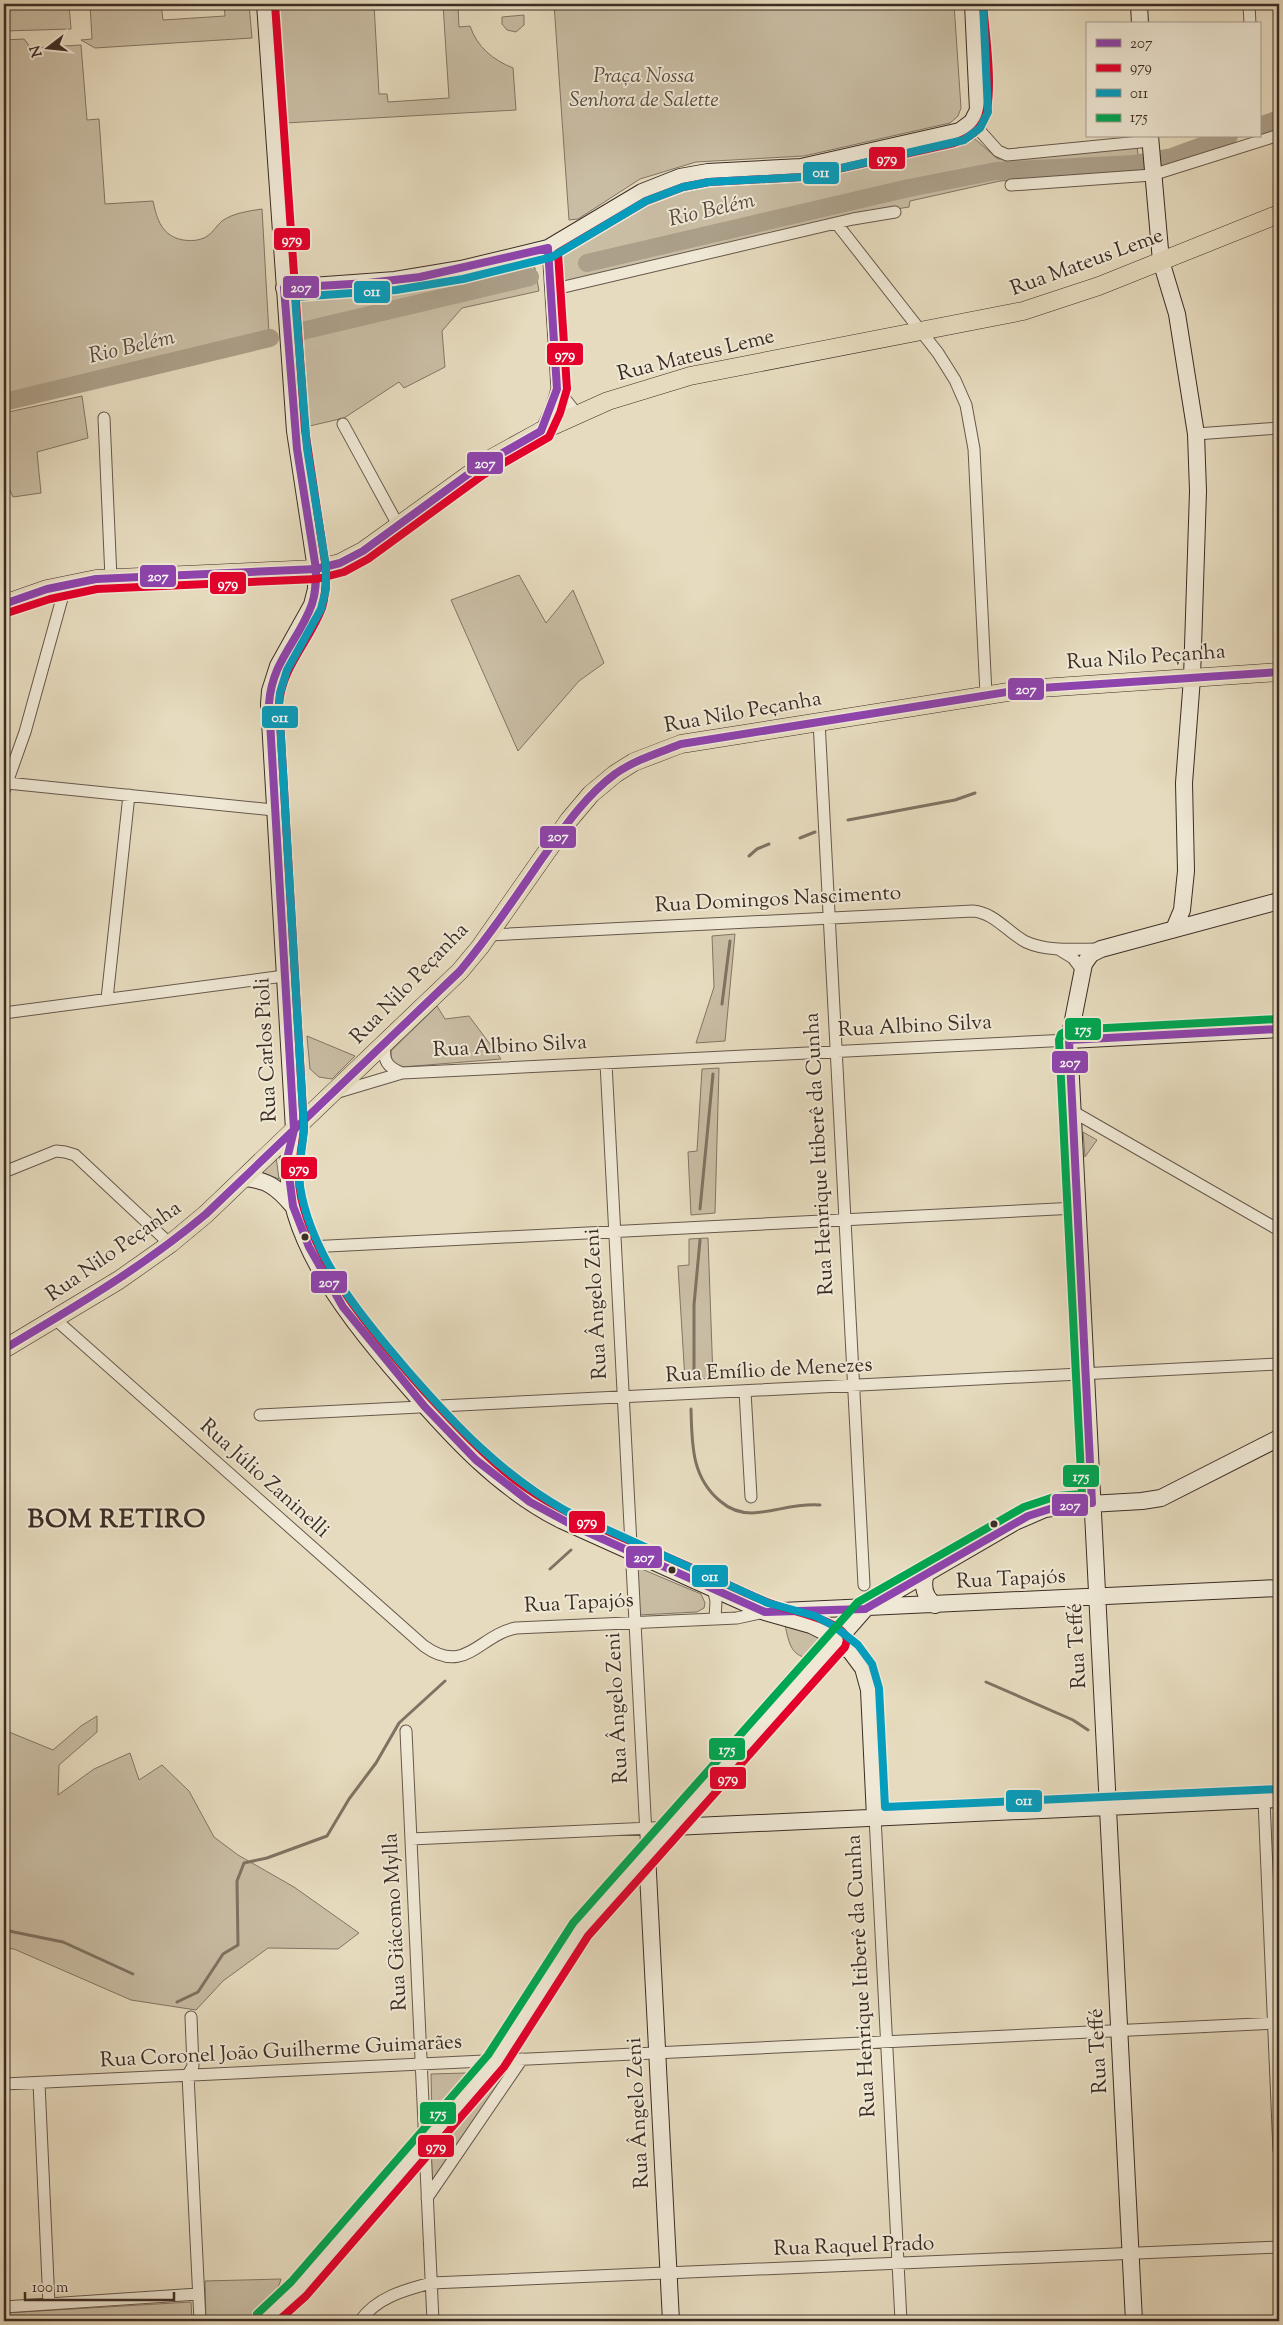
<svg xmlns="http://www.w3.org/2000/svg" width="1283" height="2325" font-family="'Sorts Mill Goudy',serif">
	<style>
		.green { fill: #c9bda4; stroke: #827564 }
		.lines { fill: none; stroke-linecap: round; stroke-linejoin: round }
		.stream { stroke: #7f7262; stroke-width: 3 }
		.river { stroke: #aca08a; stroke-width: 18 }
		.street-casing { stroke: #66584b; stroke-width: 13 }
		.secondary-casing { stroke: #3c2d25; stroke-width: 18 }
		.primary-casing { stroke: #3c2d25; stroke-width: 19 }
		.street { stroke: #efe8d5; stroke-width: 11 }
		.secondary { stroke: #efe8d5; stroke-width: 16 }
		.primary { stroke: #e6dbbe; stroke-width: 18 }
		.bus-1-casing { stroke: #efe8d5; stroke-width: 11 }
		.bus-2-casing { stroke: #efe8d5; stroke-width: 11 }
		.bus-3-casing { stroke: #efe8d5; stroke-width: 11 }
		.bus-4-casing { stroke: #efe8d5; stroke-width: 11 }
		.bus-1 { stroke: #8e44ad; stroke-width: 8 }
		.bus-2 { stroke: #e4002b; stroke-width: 8 }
		.bus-3 { stroke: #069dbd; stroke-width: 8 }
		.bus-4 { stroke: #00a651; stroke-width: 8 }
		.bus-dot { fill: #3c2d25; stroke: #efe8d5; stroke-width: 2 }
		.labels { text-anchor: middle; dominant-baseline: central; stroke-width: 4; stroke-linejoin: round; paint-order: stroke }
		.park-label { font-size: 21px; font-style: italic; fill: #584a3e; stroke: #efe8d5 }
		.street-label { font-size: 21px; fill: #3c2d25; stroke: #efe8d5 }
		.water-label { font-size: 22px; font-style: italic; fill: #584a3e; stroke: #efe8d5 }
		.district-label { font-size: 26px; font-weight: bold; letter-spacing: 1px; fill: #3c2d25; stroke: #efe8d5 }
		.line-badge { stroke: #efe8d5; stroke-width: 2 }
		.badge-label { font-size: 14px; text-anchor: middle; font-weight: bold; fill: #fff }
	</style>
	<rect width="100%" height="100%" fill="#e6dbbe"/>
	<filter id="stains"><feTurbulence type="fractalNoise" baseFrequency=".004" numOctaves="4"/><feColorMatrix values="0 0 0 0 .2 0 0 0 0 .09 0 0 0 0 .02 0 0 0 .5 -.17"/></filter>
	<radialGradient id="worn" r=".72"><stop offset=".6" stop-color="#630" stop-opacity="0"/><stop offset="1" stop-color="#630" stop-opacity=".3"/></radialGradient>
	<!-- green -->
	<path class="green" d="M 69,4 L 71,29 L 4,31 L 4,6 Z
		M 90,4 L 161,4 L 163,20 L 225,16 L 224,4 L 249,4 L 252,38 L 95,48 L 81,40 L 92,39 Z
		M 275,4 L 291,4 L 291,8 L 374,4 L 379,94 L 387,94 L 388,102 L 449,98 L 443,4 L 458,4 L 459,27 L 470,26 C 477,47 493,60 513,68 L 516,110 L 285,123 Z
		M 554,4 L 954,4 L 961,108 L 958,116 L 950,123 L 804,156 L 696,162 L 640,179 L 578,219 L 569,220 Z
		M 524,15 L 524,25 L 516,32 L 507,30 L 502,24 L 502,17 Z
		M 24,39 L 31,48 L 81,45 L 87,120 L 99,119 L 105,204 L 153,201 C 157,220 162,236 183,240 C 191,241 198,241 206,237 C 213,233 216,226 222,221 C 233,213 249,211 262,209 L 269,334 L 4,396 L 4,40 Z
		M 975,139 L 998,159 L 1137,147 L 1140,168 L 1000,181 L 910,201 L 909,207 L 839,218 L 558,284 L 556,256 L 653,195 L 682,184 L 701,180 L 812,176 Z
		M 528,262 L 535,268 L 539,291 L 462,308 L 442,331 L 445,367 L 404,388 L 399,382 L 344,418 L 301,428 L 294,306 L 296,299 L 302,295 L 380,292 L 432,285 Z
		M 82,396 L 88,438 L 37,452 L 41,493 L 13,497 L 4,477 L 4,413 Z
		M 519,575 L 546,623 L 573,590 L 604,663 L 579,681 L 518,751 L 451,600 Z
		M 735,934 L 725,1041 L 696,1043 L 714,987 L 712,936 Z
		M 437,1006 L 445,1019 L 469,1016 L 501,1059 L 402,1067 C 392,1065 391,1061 391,1051 Z
		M 307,1036 L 355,1056 L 332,1079 L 319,1077 L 310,1069 Z
		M 719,1068 L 715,1213 L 691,1215 L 688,1152 L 697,1151 L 702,1069 Z
		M 1083,1132 L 1097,1140 L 1085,1157 Z
		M 276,1157 L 279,1179 L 260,1172 Z
		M 708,1238 L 713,1378 L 685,1380 L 678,1266 L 689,1265 L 689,1239 Z
		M 637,1567 L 701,1594 L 705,1603 L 704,1608 L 697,1612 L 639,1615 Z
		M 785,1625 L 829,1639 L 812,1658 C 791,1658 789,1643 785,1625 Z
		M 97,1716 L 97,1732 L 59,1765 L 58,1795 L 94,1769 L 130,1753 L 139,1780 L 162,1765 L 189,1791 L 214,1837 L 238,1855 L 294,1887 L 359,1933 L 338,1949 L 268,1948 L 223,1981 L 196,2010 L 131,2000 L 14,1949 L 4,1948 L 4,1724 L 9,1732 L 53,1750 L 81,1726 Z
		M 466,2073 L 432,2116 L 431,2074 Z
		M 508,2074 L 432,2184 L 431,2155 L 498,2076 Z
		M 281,2279 C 276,2297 261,2316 242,2321 C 232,2324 217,2321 206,2321 L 205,2281 Z
		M 191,2302 L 192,2321 L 4,2321 L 4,2313 Z"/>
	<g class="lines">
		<!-- stream -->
		<path class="stream" d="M 848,820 L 955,800 L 975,793
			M 800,838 L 815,832
			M 749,856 L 757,849 L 769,844
			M 722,1004 L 730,941
			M 700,1209 L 713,1074
			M 694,1371 L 694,1305 L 700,1240
			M 691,1409 C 692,1443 691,1477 720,1501 C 728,1508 740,1513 752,1513 C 776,1512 794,1503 820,1505
			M 550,1569 L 571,1550
			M 986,1682 L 1073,1720 L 1088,1730
			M 1272,1855 L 1279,1859
			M 4,1930 L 63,1942 L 133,1974
			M 177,2002 L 198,1992 L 223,1954 L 238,1945 L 237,1881 L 244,1863 L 267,1858 L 327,1836 L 349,1799 L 376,1763 L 399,1723 L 445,1681"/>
		<!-- river -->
		<path class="river" d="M 1259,126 L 1279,119
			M 587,263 L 909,188 L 996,171 L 1134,164 L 1172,157 L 1229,136
			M 302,331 L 530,277
			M 4,402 L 270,338"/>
		<!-- street casing -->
		<g class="street-casing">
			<path id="street" d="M 1249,4 L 1250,24
				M 972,122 L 998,151 L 1007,155 L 1150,141
				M 1011,185 L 1152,175 L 1279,135
				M 837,224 L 938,353 L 955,380 L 966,405 L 974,449 L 986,694
				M 551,290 L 853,219 L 895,212
				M 557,389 L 577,414
				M 104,418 L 111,578
				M 343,424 L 398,525
				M 541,431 L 551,409 L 557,389 L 548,248
				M 1196,434 L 1279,428
				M 819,721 L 864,1585
				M 7,783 L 274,810
				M 4,791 L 25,732 L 66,584
				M 488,935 L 973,911 C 995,913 1007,932 1026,942 C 1048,952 1076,949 1099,949
				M 1060,950 L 1073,958 L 1082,970
				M 107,999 L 129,795
				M 4,1013 L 284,976
				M 385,1044 C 383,1061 387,1067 402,1073
				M 606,1063 L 647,1854
				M 335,1093 L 402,1073 L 1069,1040
				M 1072,1111 L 1279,1230
				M 4,1172 L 56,1151 L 65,1152 L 75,1155 L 170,1244
				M 309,1247 L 1077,1208
				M 56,1320 L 424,1646 C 466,1676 479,1635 516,1628 L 737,1618 L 765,1612
				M 745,1391 L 751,1497
				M 260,1415 L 1279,1364
				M 713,1588 L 716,1601 L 715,1619
				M 406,1731 L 433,2321
				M 1264,1800 L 1279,2151
				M 875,1817 L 901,2321
				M 411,1839 L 673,1827
				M 191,2017 L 193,2066 L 188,2075 L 200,2321
				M 39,2083 L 49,2304
				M 4,2084 L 1279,2023
				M 427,2198 L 522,2059
				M 4,2307 L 198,2294
				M 360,2321 C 377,2297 405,2290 431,2283 L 1279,2247"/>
		</g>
		<!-- secondary casing -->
		<g class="secondary-casing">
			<path id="secondary" d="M 265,4 L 295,431 L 316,569 L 316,589 L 312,605 L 278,666 L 270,691 L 269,704 L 294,1130 C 265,1218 351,1322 405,1383 C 451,1436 498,1488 561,1520 L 765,1612 L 811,1625 L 829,1634 L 851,1652 L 863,1668 L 869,1690 L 875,1817
				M 1139,4 L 1140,24
				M 1150,136 L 1161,261 L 1177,314 L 1196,434 L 1198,491 L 1192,678 L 1184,783 L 1186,871 L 1182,910 L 1174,929
				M 284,288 L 395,280 L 461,269 L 548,248 L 642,192 L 680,177 L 708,172 L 801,167 L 960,131 L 972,122 L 978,110 L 973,4
				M 1069,1040 L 1279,1029
				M 244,1178 C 267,1180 277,1187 292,1205
				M 926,1574 C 922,1586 924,1597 935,1605
				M 782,1611 L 1279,1588
				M 673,1827 L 1279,1799
				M 647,1854 L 671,2321
				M 264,2321 L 298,2289 L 496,2061 C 528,2020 548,1971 580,1930 L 698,1799 L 865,1609 L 1015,1522 L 1045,1509 L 1072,1505 L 1142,1501 L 1161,1498 L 1279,1438
				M 1134,2321 L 1069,1040 L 1084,964 L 1091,954 L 1101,949 L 1279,901"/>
		</g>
		<!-- primary casing -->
		<g class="primary-casing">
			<path id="primary" d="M 4,604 L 47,589 L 96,579 L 316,569 L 340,563 L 363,551 L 492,458 L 541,431 L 608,401 L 690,376 L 1023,311 L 1099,286 L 1279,214
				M 4,1349 L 119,1280 L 170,1244 L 206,1214 L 460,971 L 480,947 L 569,820 L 591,794 L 615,774 L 634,762 L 681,744 L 1026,689 L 1279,672"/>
		</g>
		<!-- street -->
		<use href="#street" class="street"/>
		<!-- secondary -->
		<use href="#secondary" class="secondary"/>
		<!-- primary -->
		<use href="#primary" class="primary"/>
		<!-- bus-1 casing -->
		<g class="bus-1-casing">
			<path id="bus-1" d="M 548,248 L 557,389 L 541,431 L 478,467 L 363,551 L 340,563 L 316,569 L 297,449 L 284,288 L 368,283 L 420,277 Z
				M 316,569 C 316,581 316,592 312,604 C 299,641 272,660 269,704 L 294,1130 L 287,1159 L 293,1206 L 309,1247 L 343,1307 L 425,1407 L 476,1460 L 530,1502 L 576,1527 L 765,1612 L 865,1609 L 1028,1516 L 1059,1506 L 1092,1503 L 1069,1040 L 1279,1029
				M 4,604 L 47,589 L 96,579 L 316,569
				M 4,1349 C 75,1307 143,1267 206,1214 L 460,971 C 489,936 515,898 541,860 C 563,829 584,797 615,774 C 635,760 658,753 681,744 L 1026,689 L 1279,672"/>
		</g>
		<!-- bus-2 casing -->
		<g class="bus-2-casing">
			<path id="bus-2" d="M 275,4 L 305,430 L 326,569 C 326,582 326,595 322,608 C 309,642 282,667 279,704 L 304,1129 C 301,1153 296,1173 301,1197 C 317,1270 377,1338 425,1392 C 453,1422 481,1453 514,1479 C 544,1502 578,1518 612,1533 C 644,1547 676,1561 708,1575 C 731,1586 754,1598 778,1606 C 794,1612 844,1621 847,1640 L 845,1647 L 588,1936 L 504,2067 L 306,2296 L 278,2321
				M 7,613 L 50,599 L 97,589 L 317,579 L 344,572 L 368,559 L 483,475 L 549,437 L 560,413 L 567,389 L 558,253 L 646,201 L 683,187 L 709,182 L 802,177 L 954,143 C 965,139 976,134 982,123 C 996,101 985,31 983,4"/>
		</g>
		<!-- bus-3 casing -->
		<g class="bus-3-casing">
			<path id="bus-3" d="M 983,4 L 988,112 L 980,128 L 964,140 L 802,177 L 709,182 L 683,187 L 646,201 L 552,257 L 463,279 L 396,290 L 295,297 L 307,448 L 326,567 L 326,589 L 321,609 L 287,670 L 280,693 L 279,704 L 304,1129 C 302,1153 296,1174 302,1197 C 317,1264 364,1320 408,1371 C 455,1425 502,1475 566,1511 L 768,1603 L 815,1616 L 834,1626 L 858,1645 L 872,1664 L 879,1688 L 885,1807 L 1279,1789"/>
		</g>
		<!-- bus-4 casing -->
		<g class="bus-4-casing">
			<path id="bus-4" d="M 257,2314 L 291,2282 L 488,2055 L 573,1923 L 858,1602 L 1024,1507 L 1057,1496 L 1082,1494 L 1059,1040 L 1061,1034 L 1068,1030 L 1278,1019"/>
		</g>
		<!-- bus-1 -->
		<use href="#bus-1" class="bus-1"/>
		<!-- bus-2 -->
		<use href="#bus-2" class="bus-2"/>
		<!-- bus-3 -->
		<use href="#bus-3" class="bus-3"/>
		<!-- bus-4 -->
		<use href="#bus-4" class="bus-4"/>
	</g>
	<!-- markers -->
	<g class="bus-dot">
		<circle cx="305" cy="1237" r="4.5"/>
		<circle cx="994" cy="1524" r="4.5"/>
		<circle cx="672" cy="1570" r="4.5"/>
	</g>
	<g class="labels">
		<!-- park labels -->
		<g class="park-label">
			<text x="644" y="77">Praça Nossa<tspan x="644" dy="24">Senhora de Salette</tspan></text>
		</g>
		<!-- street labels -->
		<g class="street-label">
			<text transform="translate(1087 263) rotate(-20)">Rua Mateus Leme</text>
			<text transform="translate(696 356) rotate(-14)">Rua Mateus Leme</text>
			<text transform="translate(1146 658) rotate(-4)">Rua Nilo Peçanha</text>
			<text transform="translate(743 713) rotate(-10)">Rua Nilo Peçanha</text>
			<text transform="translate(778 900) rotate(-3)">Rua Domingos Nascimento</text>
			<text transform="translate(410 984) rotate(-46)">Rua Nilo Peçanha</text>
			<text transform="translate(915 1027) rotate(-3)">Rua Albino Silva</text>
			<text transform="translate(510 1047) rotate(-3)">Rua Albino Silva</text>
			<text transform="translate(267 1050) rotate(-93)">Rua Carlos Pioli</text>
			<text transform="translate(820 1154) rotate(-93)">Rua Henrique Itiberê da Cunha</text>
			<text transform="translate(114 1252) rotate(-35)">Rua Nilo Peçanha</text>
			<text transform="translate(597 1304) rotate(-93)">Rua Ângelo Zeni</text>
			<text transform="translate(769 1371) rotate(-3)">Rua Emílio de Menezes</text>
			<text transform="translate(264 1479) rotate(42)">Rua Júlio Zaninelli</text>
			<text transform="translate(1011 1580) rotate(-3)">Rua Tapajós</text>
			<text transform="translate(579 1604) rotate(-3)">Rua Tapajós</text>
			<text transform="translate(1078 1646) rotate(-93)">Rua Teffé</text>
			<text transform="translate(618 1708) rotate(-93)">Rua Ângelo Zeni</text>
			<text transform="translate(396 1922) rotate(-93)">Rua Giácomo Mylla</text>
			<text transform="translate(862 1976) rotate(-93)">Rua Henrique Itiberê da Cunha</text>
			<text transform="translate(1099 2051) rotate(-93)">Rua Teffé</text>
			<text transform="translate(281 2052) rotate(-3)">Rua Coronel João Guilherme Guimarães</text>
			<text transform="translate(639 2113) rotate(-93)">Rua Ângelo Zeni</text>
			<text transform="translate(854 2247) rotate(-2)">Rua Raquel Prado</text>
		</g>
		<!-- water labels -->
		<g class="water-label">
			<text transform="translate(712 211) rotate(-13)">Rio Belém</text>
			<text transform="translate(132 348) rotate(-13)">Rio Belém</text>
		</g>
		<!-- district labels -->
		<g class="district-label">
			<text x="117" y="1520">BOM RETIRO</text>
		</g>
	</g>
	<g class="line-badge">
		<rect x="868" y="146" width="38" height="24" rx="5" fill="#e4002b"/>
		<rect x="802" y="161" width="38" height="24" rx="5" fill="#069dbd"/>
		<rect x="273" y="227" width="38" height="24" rx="5" fill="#e4002b"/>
		<rect x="282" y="275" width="38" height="24" rx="5" fill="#8e44ad"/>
		<rect x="353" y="280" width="38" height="24" rx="5" fill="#069dbd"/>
		<rect x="546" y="342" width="38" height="24" rx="5" fill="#e4002b"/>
		<rect x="466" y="451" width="38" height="24" rx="5" fill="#8e44ad"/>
		<rect x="139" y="564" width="38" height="24" rx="5" fill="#8e44ad"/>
		<rect x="209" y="571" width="38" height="24" rx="5" fill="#e4002b"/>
		<rect x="1007" y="677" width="38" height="24" rx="5" fill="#8e44ad"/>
		<rect x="261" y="705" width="38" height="24" rx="5" fill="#069dbd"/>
		<rect x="539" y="825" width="38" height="24" rx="5" fill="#8e44ad"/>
		<rect x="1064" y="1017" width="38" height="24" rx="5" fill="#00a651"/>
		<rect x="1051" y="1050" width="38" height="24" rx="5" fill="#8e44ad"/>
		<rect x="280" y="1156" width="38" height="24" rx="5" fill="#e4002b"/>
		<rect x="310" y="1270" width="38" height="24" rx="5" fill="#8e44ad"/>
		<rect x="1062" y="1464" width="38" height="24" rx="5" fill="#00a651"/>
		<rect x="1051" y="1493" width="38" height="24" rx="5" fill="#8e44ad"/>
		<rect x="568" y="1510" width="38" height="24" rx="5" fill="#e4002b"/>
		<rect x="625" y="1545" width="38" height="24" rx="5" fill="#8e44ad"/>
		<rect x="691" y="1564" width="38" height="24" rx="5" fill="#069dbd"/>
		<rect x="708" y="1737" width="38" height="24" rx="5" fill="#00a651"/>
		<rect x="709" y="1766" width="38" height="24" rx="5" fill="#e4002b"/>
		<rect x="1005" y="1789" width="38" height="24" rx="5" fill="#069dbd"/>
		<rect x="419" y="2101" width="38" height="24" rx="5" fill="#00a651"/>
		<rect x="417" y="2134" width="38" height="24" rx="5" fill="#e4002b"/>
	</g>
	<g class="badge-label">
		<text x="887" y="163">979</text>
		<text x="821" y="177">011</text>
		<text x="292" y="244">979</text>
		<text x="301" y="292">207</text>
		<text x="372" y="296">011</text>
		<text x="565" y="359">979</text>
		<text x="485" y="468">207</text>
		<text x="158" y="581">207</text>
		<text x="228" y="588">979</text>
		<text x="1026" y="694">207</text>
		<text x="280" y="722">011</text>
		<text x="558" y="841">207</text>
		<text x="1083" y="1034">175</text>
		<text x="1070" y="1067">207</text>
		<text x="299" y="1173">979</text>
		<text x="329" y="1287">207</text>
		<text x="1081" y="1481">175</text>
		<text x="1070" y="1510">207</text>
		<text x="587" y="1526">979</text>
		<text x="644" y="1562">207</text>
		<text x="710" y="1581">011</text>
		<text x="727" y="1754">175</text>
		<text x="728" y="1783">979</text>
		<text x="1024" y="1805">011</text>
		<text x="438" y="2118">175</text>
		<text x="436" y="2151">979</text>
	</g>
	<!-- margin -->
	<rect width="1283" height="2325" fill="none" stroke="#e6dbbe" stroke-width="20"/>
	<rect x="5" y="5" width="1273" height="2315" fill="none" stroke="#3c2d25" stroke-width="2.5"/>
	<rect x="10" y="10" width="1263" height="2305" fill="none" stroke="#3c2d25"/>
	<!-- legend -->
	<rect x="1086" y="22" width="175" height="115" fill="#efe8d5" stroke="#a79d8f"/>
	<rect x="1096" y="39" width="25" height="8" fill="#8e44ad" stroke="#a79d8f"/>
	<text x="1130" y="48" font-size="15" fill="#3c2d25">207</text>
	<rect x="1096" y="64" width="25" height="8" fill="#e4002b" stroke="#a79d8f"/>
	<text x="1130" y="72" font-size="15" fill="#3c2d25">979</text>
	<rect x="1096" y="89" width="25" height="8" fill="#069dbd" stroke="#a79d8f"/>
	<text x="1130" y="98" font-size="15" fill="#3c2d25">011</text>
	<rect x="1096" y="114" width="25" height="8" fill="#00a651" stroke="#a79d8f"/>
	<text x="1130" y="122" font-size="15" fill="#3c2d25">175</text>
	<!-- north arrow -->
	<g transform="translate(48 48) rotate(254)" stroke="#efe8d5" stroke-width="4" paint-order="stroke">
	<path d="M0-4L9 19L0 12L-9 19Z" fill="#3c2d25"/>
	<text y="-8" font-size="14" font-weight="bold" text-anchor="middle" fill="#3c2d25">N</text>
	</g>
	<!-- scale -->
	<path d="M25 2292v8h149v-8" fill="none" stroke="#3c2d25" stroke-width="2.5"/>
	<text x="32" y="2292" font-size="15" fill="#3c2d25" stroke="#efe8d5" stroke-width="4" paint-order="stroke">100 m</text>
	<rect width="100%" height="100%" filter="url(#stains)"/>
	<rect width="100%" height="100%" fill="url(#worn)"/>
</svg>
